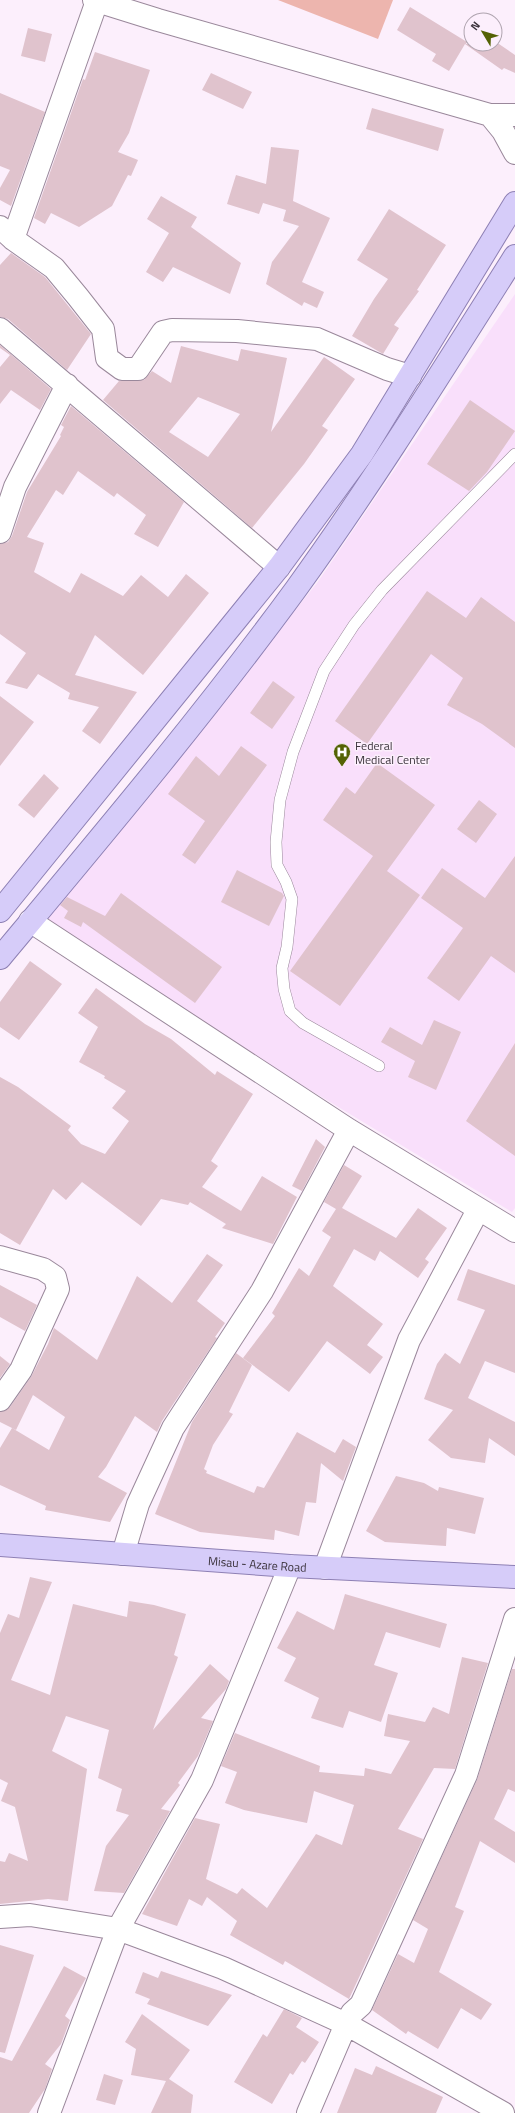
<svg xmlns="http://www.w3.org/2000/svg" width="515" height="2113" font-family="'Titillium Web',sans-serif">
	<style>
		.built { fill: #f9dffb }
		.green { fill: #edb5ae }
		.building { fill: #e0c3cd; fill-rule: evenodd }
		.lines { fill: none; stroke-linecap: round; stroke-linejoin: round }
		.service-casing { stroke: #9a889b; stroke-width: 12 }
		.minor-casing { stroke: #9a889b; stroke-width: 24 }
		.tertiary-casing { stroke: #9a889b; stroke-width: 24 }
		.primary-casing { stroke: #8e80b4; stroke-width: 24 }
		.service { stroke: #fff; stroke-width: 11 }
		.minor { stroke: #fff; stroke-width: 22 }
		.tertiary { stroke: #fff; stroke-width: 22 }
		.primary { stroke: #d6ccf9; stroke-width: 22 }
		.labels { text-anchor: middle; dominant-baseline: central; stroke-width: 3; stroke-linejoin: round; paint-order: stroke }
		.poi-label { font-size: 12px; fill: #3b333c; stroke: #fceffc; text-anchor: start }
		.street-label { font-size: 12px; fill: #3b333c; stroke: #fceffc }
	</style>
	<rect width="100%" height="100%" fill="#fceffc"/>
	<!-- built -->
	<path class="built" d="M 515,294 L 515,1208 L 512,1212 L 282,1073 L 46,919 L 317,583 Z"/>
	<!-- green -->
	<path class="green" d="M 278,0 L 393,0 L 378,39 Z"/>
	<!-- building -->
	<path class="building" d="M 410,7 L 467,42 L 466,44 L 499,44 L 515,55 L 515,73 L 504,68 L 502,70 L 465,44 L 449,71 L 432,61 L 436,54 L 397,30 Z
		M 28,28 L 52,34 L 45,62 L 21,56 Z
		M 95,52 L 150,70 L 129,133 L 118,152 L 138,160 L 131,176 L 128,175 L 112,206 L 79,227 L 51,213 L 45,224 L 34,218 L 83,79 L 85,80 Z
		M 211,73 L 252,92 L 243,109 L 202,90 Z
		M 0,93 L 45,112 L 11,206 L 0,200 L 0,188 L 10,170 L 0,166 Z
		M 372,108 L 444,129 L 438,151 L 366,129 Z
		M 271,147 L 299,150 L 293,201 L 330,218 L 302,282 L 324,292 L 317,308 L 304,302 L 302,306 L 266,284 L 272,262 L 299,226 L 283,221 L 286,210 L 263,203 L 259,214 L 227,204 L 236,175 L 266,184 Z
		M 161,196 L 197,217 L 191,227 L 241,263 L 230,294 L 173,267 L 163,282 L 146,272 L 169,233 L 147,219 Z
		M 389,209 L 446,245 L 417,290 L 419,291 L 394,325 L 399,328 L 383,354 L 352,336 L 374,299 L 388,279 L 357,260 Z
		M 11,253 L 45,277 L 91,334 L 67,370 L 8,319 L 0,317 L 0,265 Z
		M 0,345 L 51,389 L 40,410 L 11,390 L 0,404 L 0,367 L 10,355 L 0,348 Z
		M 181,346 L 238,361 L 241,349 L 287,358 L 271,432 L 324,357 L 355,379 L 322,426 L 328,430 L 304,464 L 252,528 L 103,400 L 119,381 L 144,380 L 152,371 L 171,383 ZM 198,397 L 240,414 L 208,457 L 169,432 Z
		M 470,400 L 515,431 L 487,472 L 469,491 L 427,464 Z
		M 71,406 L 184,502 L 158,547 L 134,534 L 146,515 L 117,493 L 114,497 L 78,471 L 63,495 L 56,490 L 27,537 L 44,543 L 34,572 L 70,593 L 81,573 L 123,596 L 141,575 L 168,597 L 186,574 L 209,593 L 143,675 L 95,635 L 75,675 L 137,692 L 100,744 L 82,731 L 99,707 L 68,699 L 70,693 L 38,674 L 27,689 L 5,683 L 26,653 L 0,634 L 0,544 L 8,542 L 12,536 L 27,492 L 61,436 L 60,435 L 64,427 L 61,425 Z
		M 427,591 L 466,618 L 481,597 L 515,622 L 515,748 L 482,724 L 447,705 L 463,678 L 431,654 L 367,744 L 335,721 Z
		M 273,681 L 295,697 L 272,729 L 250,713 Z
		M 0,696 L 34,722 L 0,766 Z
		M 241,746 L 267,765 L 195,864 L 182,855 L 205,821 L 168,794 L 196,756 L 219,776 Z
		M 377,763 L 435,805 L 387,871 L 420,895 L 340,1006 L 290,971 L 373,856 L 323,820 L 346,787 L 355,794 Z
		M 44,774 L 59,788 L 34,818 L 18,805 Z
		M 479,800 L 497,814 L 476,843 L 457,829 Z
		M 515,856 L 515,973 L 491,956 L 459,1001 L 427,978 L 463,928 L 421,898 L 442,868 L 485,898 Z
		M 237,870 L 282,893 L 284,896 L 269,926 L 221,902 Z
		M 121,893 L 222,967 L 195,1003 L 83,922 L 81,927 L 64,918 L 68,911 L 60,905 L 67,897 L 105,916 Z
		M 30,961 L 62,984 L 19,1040 L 0,1027 L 0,1002 Z
		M 96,988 L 145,1024 L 171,1039 L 215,1075 L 217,1071 L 253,1094 L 211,1161 L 218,1166 L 202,1187 L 241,1211 L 262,1176 L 297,1197 L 273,1244 L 222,1228 L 226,1224 L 190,1202 L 188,1205 L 161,1199 L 141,1226 L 82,1182 L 66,1200 L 53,1189 L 20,1245 L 0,1233 L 0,1077 L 18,1087 L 71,1126 L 68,1130 L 81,1144 L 105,1154 L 129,1121 L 112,1108 L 126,1091 L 104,1078 L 105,1076 L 79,1062 L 98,1027 L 78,1013 Z
		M 434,1020 L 461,1032 L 436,1090 L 408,1077 L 415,1061 L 381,1042 L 390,1027 L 422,1045 Z
		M 515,1043 L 515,1156 L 466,1121 Z
		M 316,1139 L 325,1147 L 302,1191 L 292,1186 Z
		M 344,1165 L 362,1176 L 342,1208 L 396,1238 L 418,1208 L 447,1228 L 425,1259 L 429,1262 L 418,1278 L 380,1251 L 375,1261 L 354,1249 L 333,1286 L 383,1324 L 367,1345 L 383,1357 L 370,1374 L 327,1341 L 289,1392 L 243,1358 L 275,1316 L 272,1313 L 299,1268 L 309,1276 L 331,1237 L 322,1231 L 336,1209 L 324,1202 Z
		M 207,1254 L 223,1265 L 197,1301 L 225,1323 L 215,1337 L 217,1338 L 162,1421 L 157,1432 L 135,1416 L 106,1467 L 98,1477 L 127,1493 L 110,1522 L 45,1510 L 46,1506 L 0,1485 L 0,1448 L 12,1428 L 49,1450 L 65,1417 L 33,1395 L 16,1430 L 0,1422 L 0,1412 L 10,1407 L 31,1377 L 48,1344 L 54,1328 L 97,1360 L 137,1276 L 172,1303 Z
		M 468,1269 L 515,1285 L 515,1373 L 485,1361 L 468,1398 L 515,1422 L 515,1456 L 489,1438 L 485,1463 L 451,1458 L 428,1440 L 453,1410 L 424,1399 L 437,1364 L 445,1353 L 460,1364 L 485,1310 L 457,1300 Z
		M 0,1285 L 37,1305 L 25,1331 L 0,1317 Z
		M 236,1353 L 252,1365 L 229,1412 L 233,1414 L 213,1445 L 204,1469 L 207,1471 L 206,1473 L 254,1493 L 257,1486 L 264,1488 L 297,1432 L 335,1453 L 343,1439 L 356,1447 L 343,1481 L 321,1463 L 316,1503 L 306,1502 L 299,1536 L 275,1530 L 274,1540 L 200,1532 L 155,1514 L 192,1422 Z
		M 0,1356 L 10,1364 L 0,1378 Z
		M 396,1476 L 424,1483 L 438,1491 L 439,1487 L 484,1498 L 475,1534 L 447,1528 L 446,1546 L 385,1542 L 366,1531 Z
		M 30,1577 L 52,1582 L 11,1680 L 50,1695 L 73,1604 L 127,1617 L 129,1601 L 154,1605 L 186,1614 L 174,1655 L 178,1657 L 153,1730 L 210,1664 L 229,1681 L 226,1689 L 201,1718 L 213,1721 L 198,1756 L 178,1783 L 180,1785 L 161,1809 L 170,1811 L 124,1893 L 94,1891 L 106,1846 L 129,1815 L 116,1811 L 122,1789 L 98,1778 L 109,1730 L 66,1716 L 52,1751 L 87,1769 L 68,1901 L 48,1899 L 0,1904 L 0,1861 L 5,1862 L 9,1853 L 28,1861 L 15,1807 L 1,1801 L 8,1783 L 0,1779 L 0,1633 L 8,1614 L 19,1618 Z
		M 345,1594 L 447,1624 L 440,1648 L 386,1632 L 374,1665 L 398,1673 L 381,1722 L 349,1711 L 343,1728 L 311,1718 L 319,1698 L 284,1681 L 296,1658 L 277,1648 L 297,1611 L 334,1630 Z
		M 462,1657 L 488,1663 L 455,1769 L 434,1768 L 398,1829 L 423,1839 L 349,1999 L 285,1961 L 283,1965 L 230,1935 L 237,1921 L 207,1897 L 202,1906 L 189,1899 L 177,1926 L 142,1914 L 195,1818 L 220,1824 L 206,1879 L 237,1894 L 242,1888 L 267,1908 L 316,1834 L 342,1845 L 354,1805 L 314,1791 L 307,1823 L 244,1810 L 225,1803 L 237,1772 L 221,1766 L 235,1733 L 320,1766 L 319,1772 L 364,1776 L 365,1768 L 391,1774 L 410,1741 L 384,1736 L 388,1714 L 425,1722 L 433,1707 L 449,1714 Z
		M 512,1669 L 515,1669 L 515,1792 L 508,1789 L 494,1819 L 515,1832 L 515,1863 L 480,1841 L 455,1907 L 464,1911 L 439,1972 L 492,2004 L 481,2020 L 461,2008 L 438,2049 L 408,2031 L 406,2034 L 372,2010 L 398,1954 L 414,1963 L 428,1929 L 413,1920 L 477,1780 Z
		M 0,1945 L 34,1955 L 5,2053 L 0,2052 Z
		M 64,1966 L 86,1978 L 65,2016 L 70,2020 L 61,2044 L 45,2064 L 52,2069 L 45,2089 L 29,2113 L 0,2113 L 0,2057 L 12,2061 Z
		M 161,1971 L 232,1995 L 208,2026 L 147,2004 L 150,1999 L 135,1993 L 143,1972 L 158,1978 Z
		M 284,2009 L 302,2018 L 296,2027 L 319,2042 L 305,2063 L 302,2061 L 293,2075 L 290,2073 L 272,2104 L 234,2082 L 263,2034 L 267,2037 Z
		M 142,2014 L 190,2050 L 169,2079 L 193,2095 L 191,2113 L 151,2113 L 166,2081 L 131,2075 L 136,2049 L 125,2042 Z
		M 376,2066 L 443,2097 L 436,2113 L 337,2113 L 355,2068 L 372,2075 Z
		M 104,2074 L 123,2080 L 115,2105 L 96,2100 Z"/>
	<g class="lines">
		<!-- service casing -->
		<g class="service-casing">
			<path id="service" d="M 379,1066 L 303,1023 L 290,1011 L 284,989 L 282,968 L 287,947 L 292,899 L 286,882 L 277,865 L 276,842 L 280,800 L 293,752 L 324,671 L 354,625 L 382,590 L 515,454"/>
		</g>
		<!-- minor casing -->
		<g class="minor-casing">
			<path id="minor" d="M 0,227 L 13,239 L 54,268 L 78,297 L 103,329 L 107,358 L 122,369 L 138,369 L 163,332 L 172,330 L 237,331 L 317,339 L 387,369 L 410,376
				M 13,239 L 97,1
				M 0,329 L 279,567
				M 0,532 L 15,487 L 67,385
				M 30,921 L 349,1130 L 515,1231
				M 0,1257 L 43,1269 L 55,1277 L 58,1289 L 21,1370 L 0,1400
				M 123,1554 L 138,1504 L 173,1428 L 262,1291 L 349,1130
				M 325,1568 L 409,1340 L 478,1210
				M 0,1917 L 30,1915 L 118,1929 L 223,1968 L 346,2024 L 503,2113
				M 49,2113 L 118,1929 L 202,1780 L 290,1566
				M 308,2113 L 346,2024 L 352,2013 L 361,2005 L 466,1775 L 515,1619"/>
		</g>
		<!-- tertiary casing -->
		<g class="tertiary-casing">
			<path id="tertiary" d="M 94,0 L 158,20 L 490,115 L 515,115
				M 490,115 L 503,131 L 515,153"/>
		</g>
		<!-- primary casing -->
		<g class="primary-casing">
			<g id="primary">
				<path d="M 0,911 L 279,567 L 362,454 L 515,203"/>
				<path d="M 0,958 C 101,837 203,716 296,589 C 374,481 444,368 515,256"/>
				<path id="s1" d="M 0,1545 L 290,1566 L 515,1577"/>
			</g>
		</g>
		<!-- service -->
		<use href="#service" class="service"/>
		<!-- minor -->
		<use href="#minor" class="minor"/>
		<!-- tertiary -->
		<use href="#tertiary" class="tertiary"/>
		<!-- primary -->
		<use href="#primary" class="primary"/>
	</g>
	<!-- icons -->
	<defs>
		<g id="hospital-pin" transform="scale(0.9)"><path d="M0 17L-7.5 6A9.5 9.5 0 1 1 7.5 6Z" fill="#546204" stroke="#fceffc"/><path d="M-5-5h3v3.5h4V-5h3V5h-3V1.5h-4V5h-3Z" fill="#fff"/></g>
	</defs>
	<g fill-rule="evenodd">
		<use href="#hospital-pin" x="342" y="752"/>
	</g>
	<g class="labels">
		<!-- poi labels -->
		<g class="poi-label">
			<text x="355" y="745">Federal<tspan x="355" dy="14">Medical Center</tspan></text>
		</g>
		<!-- street labels -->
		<g class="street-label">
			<text stroke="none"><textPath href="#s1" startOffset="258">Misau - Azare Road</textPath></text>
		</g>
	</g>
	<!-- north arrow -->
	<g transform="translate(483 32) rotate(308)"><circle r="19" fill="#fceffc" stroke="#afa4af"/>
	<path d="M0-3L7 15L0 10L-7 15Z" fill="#546204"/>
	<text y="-6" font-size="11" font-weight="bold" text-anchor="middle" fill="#3b333c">N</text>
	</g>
</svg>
